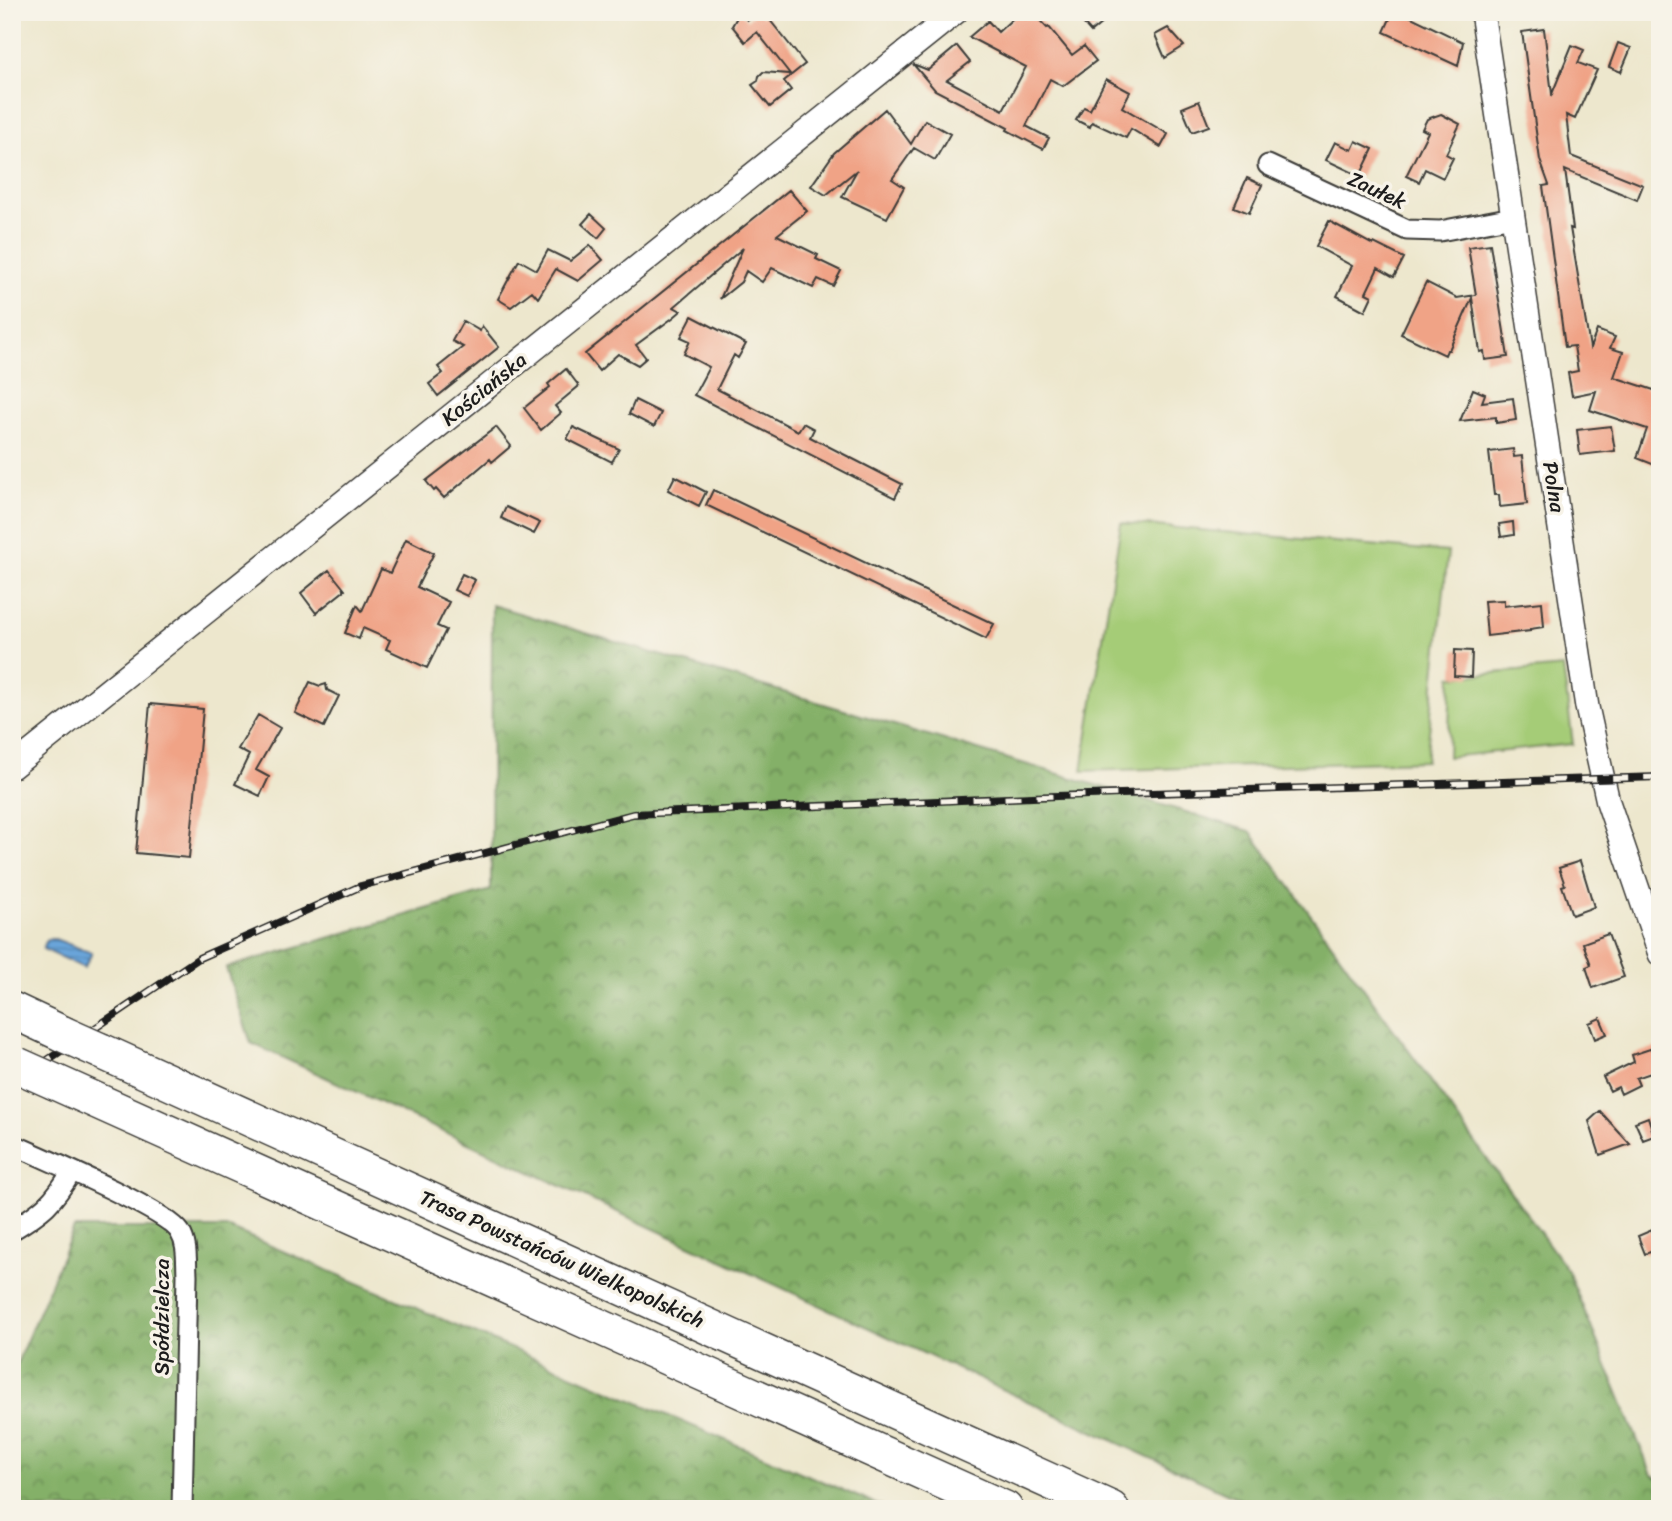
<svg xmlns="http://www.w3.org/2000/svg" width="1672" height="1521" font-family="Sriracha,sans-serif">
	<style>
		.forest { fill: url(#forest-crowns); stroke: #506642; stroke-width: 2 }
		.park { fill: #a5cc77; stroke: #60744a; stroke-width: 2 }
		.water { fill: url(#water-rules); stroke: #43617c; stroke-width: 2 }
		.building { fill: #f0a386 }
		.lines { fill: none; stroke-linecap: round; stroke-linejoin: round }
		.minor-casing { stroke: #3b3a37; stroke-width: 23 }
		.tertiary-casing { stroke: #3b3a37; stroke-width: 26 }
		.motorway-casing { stroke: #3b3a37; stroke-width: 38 }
		.minor { stroke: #fff; stroke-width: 19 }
		.tertiary { stroke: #fff; stroke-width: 23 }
		.motorway { stroke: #fff; stroke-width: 35 }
		.rail-casing { stroke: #1c1c1c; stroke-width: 8 }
		.rail { stroke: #f7f3e8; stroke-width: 5; stroke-dasharray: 16; stroke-linecap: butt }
		.motorway-bridge-casing { stroke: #3b3a37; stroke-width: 38; stroke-linecap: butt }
		.motorway-bridge { stroke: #fff; stroke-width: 35 }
		.labels { text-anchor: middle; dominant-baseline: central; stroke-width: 7; stroke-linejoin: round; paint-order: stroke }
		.street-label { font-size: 21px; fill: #1c1c1c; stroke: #f7f3e8 }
	</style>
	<defs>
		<pattern id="forest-crowns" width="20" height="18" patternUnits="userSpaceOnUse" patternTransform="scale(1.75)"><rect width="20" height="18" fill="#84b068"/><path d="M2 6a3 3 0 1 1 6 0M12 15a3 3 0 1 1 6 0" fill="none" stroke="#6b8e55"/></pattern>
		<pattern id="water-rules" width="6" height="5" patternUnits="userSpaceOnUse" patternTransform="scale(1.75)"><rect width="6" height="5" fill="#6aa6db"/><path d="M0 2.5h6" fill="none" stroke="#5686b1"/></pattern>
	</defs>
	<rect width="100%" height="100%" fill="#f7f3e8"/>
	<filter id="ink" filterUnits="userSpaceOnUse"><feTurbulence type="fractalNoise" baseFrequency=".0143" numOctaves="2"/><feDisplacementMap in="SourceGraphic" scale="14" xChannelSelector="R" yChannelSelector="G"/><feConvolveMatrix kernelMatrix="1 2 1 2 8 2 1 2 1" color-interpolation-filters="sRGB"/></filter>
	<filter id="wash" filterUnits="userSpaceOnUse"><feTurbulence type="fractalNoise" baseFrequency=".00686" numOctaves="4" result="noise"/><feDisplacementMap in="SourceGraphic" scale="28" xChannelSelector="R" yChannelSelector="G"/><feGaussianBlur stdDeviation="1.57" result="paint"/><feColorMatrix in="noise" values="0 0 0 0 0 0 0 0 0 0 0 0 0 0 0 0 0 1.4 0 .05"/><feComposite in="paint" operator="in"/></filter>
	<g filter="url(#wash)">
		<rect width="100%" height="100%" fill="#ede7cd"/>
		<!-- forest -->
		<path class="forest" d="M 492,605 L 1250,831 L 1568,1271 L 1651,1473 L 1660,1480 L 1660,1509 L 1261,1509 L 251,1043 L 226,968 L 491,890 Z
			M 74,1228 L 229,1228 L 887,1509 L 12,1509 L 12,1375 Z"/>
		<!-- park -->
		<path class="park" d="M 1121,523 L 1448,552 L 1426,761 L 1082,771 Z
			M 1563,667 L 1573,744 L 1448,757 L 1451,677 Z"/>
		<!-- water -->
		<path class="water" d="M 47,939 L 55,939 L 92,953 L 84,968 L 43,949 Z"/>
		<g id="blocks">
			<!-- building -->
			<path class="building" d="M 740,12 L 747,20 L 757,12 L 762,17 L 765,14 L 805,64 L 784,81 L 791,90 L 770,107 L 752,85 L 758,81 L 759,76 L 763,72 L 790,74 L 757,32 L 745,42 L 732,26 Z
				M 1020,12 L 1032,12 L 1047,28 L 1049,27 L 1072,55 L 1084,46 L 1096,61 L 1063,86 L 1050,79 L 1026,126 L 1049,138 L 1043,149 L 1007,130 L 1008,128 L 935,90 L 913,64 L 928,70 L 957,46 L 970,62 L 947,80 L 1003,110 L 1026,67 L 969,37 L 988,21 L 998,32 Z
				M 1079,12 L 1115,12 L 1091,32 L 1082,22 L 1085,20 Z
				M 1393,12 L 1401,12 L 1463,42 L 1458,66 L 1384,32 Z
				M 1168,28 L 1184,46 L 1165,58 L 1155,35 Z
				M 1544,29 L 1552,94 L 1572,45 L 1584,50 L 1578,63 L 1597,70 L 1575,119 L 1566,115 L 1571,156 L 1643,185 L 1637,200 L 1565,170 L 1573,229 L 1570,228 L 1590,348 L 1597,330 L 1615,337 L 1610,348 L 1623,352 L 1614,377 L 1660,392 L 1660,467 L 1637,458 L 1647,429 L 1590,410 L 1596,391 L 1572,396 L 1568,373 L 1578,371 L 1574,346 L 1565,347 L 1543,186 L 1549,185 L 1540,160 L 1522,32 Z
				M 1618,43 L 1631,48 L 1621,72 L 1609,67 Z
				M 1106,79 L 1130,92 L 1122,107 L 1168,134 L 1161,147 L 1131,129 L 1126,138 L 1092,122 L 1090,127 L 1076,120 L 1084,107 L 1090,110 Z
				M 1199,101 L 1209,126 L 1192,132 L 1182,108 Z
				M 885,109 L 911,144 L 925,120 L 950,134 L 935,160 L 914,148 L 892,179 L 904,187 L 887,218 L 842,197 L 857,170 L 826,195 L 811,186 L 834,153 Z
				M 1441,114 L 1460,124 L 1446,154 L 1453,158 L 1443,178 L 1425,169 L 1419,182 L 1406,176 L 1428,132 L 1422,129 L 1427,119 Z
				M 1356,141 L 1373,149 L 1360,176 L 1326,160 L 1335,142 L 1352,150 Z
				M 1247,178 L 1262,185 L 1249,213 L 1234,207 Z
				M 789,190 L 807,211 L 777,235 L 818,255 L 816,259 L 841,271 L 833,286 L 818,279 L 813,288 L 772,268 L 762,282 L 746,271 L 741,282 L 720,299 L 743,248 L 674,307 L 681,311 L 674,317 L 636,345 L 646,358 L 638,365 L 618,354 L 599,371 L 585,354 Z
				M 591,214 L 606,228 L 598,238 L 582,224 Z
				M 1329,221 L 1373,245 L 1374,243 L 1404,258 L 1394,277 L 1378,268 L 1366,293 L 1372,296 L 1365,311 L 1337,296 L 1352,266 L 1316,246 Z
				M 1490,244 L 1508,357 L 1485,360 L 1484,351 L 1480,352 L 1472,298 L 1449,350 L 1447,350 L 1445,355 L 1401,334 L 1426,282 L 1457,298 L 1476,295 L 1468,247 Z
				M 590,245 L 603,260 L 578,281 L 556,269 L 538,298 L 532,291 L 511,307 L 498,299 L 519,260 L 537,270 L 548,250 L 570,261 Z
				M 692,316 L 746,344 L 738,358 L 734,355 L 717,389 L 798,431 L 803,423 L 814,429 L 810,437 L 902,484 L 895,498 L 694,395 L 709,367 L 684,354 L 690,341 L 681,337 Z
				M 463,321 L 480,331 L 482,326 L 499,347 L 438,396 L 429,384 L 443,373 L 438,367 L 463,347 L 452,341 Z
				M 566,369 L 579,386 L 555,406 L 561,413 L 541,430 L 524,408 L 550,387 L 548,384 Z
				M 1473,389 L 1485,394 L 1482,402 L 1513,398 L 1516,420 L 1496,423 L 1496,417 L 1460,421 Z
				M 635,400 L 661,413 L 654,427 L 629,414 Z
				M 1611,426 L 1615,451 L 1580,455 L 1577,430 Z
				M 496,427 L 511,446 L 492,462 L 490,459 L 444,498 L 436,489 L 434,491 L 426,481 Z
				M 573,427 L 619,449 L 612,462 L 567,439 Z
				M 1513,449 L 1514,457 L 1522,456 L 1527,504 L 1500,507 L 1499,495 L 1494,495 L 1489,452 Z
				M 675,476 L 706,492 L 699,506 L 668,490 Z
				M 713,490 L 994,624 L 986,639 L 706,505 Z
				M 506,507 L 540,523 L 534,534 L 501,518 Z
				M 1513,522 L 1514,535 L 1501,537 L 1499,524 Z
				M 406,539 L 434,553 L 417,587 L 449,602 L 437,626 L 446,630 L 427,668 L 386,649 L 390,640 L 363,628 L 359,639 L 345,633 L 357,605 L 362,611 L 381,569 L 390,573 Z
				M 329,570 L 345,590 L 316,613 L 301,593 Z
				M 462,574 L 475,580 L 467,596 L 454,590 Z
				M 1504,600 L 1504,606 L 1542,602 L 1544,627 L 1530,629 L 1530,631 L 1487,636 L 1484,601 Z
				M 1455,650 L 1472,651 L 1471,677 L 1454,676 Z
				M 310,682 L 320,686 L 326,684 L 327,690 L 339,696 L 324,727 L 295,713 Z
				M 150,704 L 203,709 L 189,858 L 136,853 Z
				M 258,715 L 280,728 L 256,770 L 269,777 L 260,796 L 235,784 L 249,755 L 238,749 Z
				M 1580,861 L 1594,907 L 1572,915 L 1562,886 L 1565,885 L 1559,868 Z
				M 1608,934 L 1624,977 L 1593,988 L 1586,967 L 1591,965 L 1583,943 Z
				M 1600,1018 L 1607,1034 L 1595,1039 L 1589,1023 Z
				M 1656,1047 L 1660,1059 L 1660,1070 L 1636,1078 L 1639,1085 L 1621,1094 L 1618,1087 L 1610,1091 L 1603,1077 L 1634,1062 L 1632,1055 Z
				M 1600,1111 L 1617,1130 L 1630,1144 L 1600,1155 L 1589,1121 Z
				M 1648,1117 L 1654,1136 L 1643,1140 L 1635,1122 Z
				M 1652,1230 L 1659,1249 L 1645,1254 L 1638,1236 Z"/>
		</g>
	</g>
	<g filter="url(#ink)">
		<use href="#blocks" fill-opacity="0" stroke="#3b3a37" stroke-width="2"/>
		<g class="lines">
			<!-- minor casing -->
			<g class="minor-casing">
				<path id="minor" d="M 1268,165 L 1407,230 L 1440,231 L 1513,217
					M 12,1144 C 41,1157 168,1211 180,1232 C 188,1245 186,1261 187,1275 L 182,1509
					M 12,1230 C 43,1211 53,1203 72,1171"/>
			</g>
			<!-- tertiary casing -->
			<g class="tertiary-casing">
				<path id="tertiary" d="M 1482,12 L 1587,707 L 1608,802 L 1660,954
					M 12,767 L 956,12"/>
			</g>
			<!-- motorway casing -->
			<g class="motorway-casing">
				<path id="motorway" d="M 12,1010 L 63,1034
					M 101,1051 L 1111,1509
					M 55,1082 L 1005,1509"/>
			</g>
			<!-- minor -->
			<use href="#minor" class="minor"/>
			<!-- tertiary -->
			<use href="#tertiary" class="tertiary"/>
			<!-- motorway -->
			<use href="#motorway" class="motorway"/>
			<!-- rail casing -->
			<g class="rail-casing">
				<path id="rail" d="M 12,1084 L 199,958 L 361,886 L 633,814 L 1057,796 L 1660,777"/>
			</g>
			<!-- rail -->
			<use href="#rail" class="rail"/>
			<!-- motorway-bridge casing -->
			<g class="motorway-bridge-casing">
				<path id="motorway-bridge" d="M 63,1034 L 101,1051
					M 17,1065 L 55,1082"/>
			</g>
			<!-- motorway-bridge -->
			<use href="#motorway-bridge" class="motorway-bridge"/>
		</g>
	</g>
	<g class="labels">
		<!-- street labels -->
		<g class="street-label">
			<text transform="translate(1377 190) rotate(25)">Zaułek</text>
			<text transform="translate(484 389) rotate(-39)">Kościańska</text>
			<text transform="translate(1554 487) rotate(81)">Polna</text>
			<text transform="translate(562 1259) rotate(24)">Trasa Powstańców Wielkopolskich</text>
			<text transform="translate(162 1317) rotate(-90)">Spółdzielcza</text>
		</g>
	</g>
	<!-- margin -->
	<rect width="1672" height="1521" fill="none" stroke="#f7f3e8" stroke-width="42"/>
</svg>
